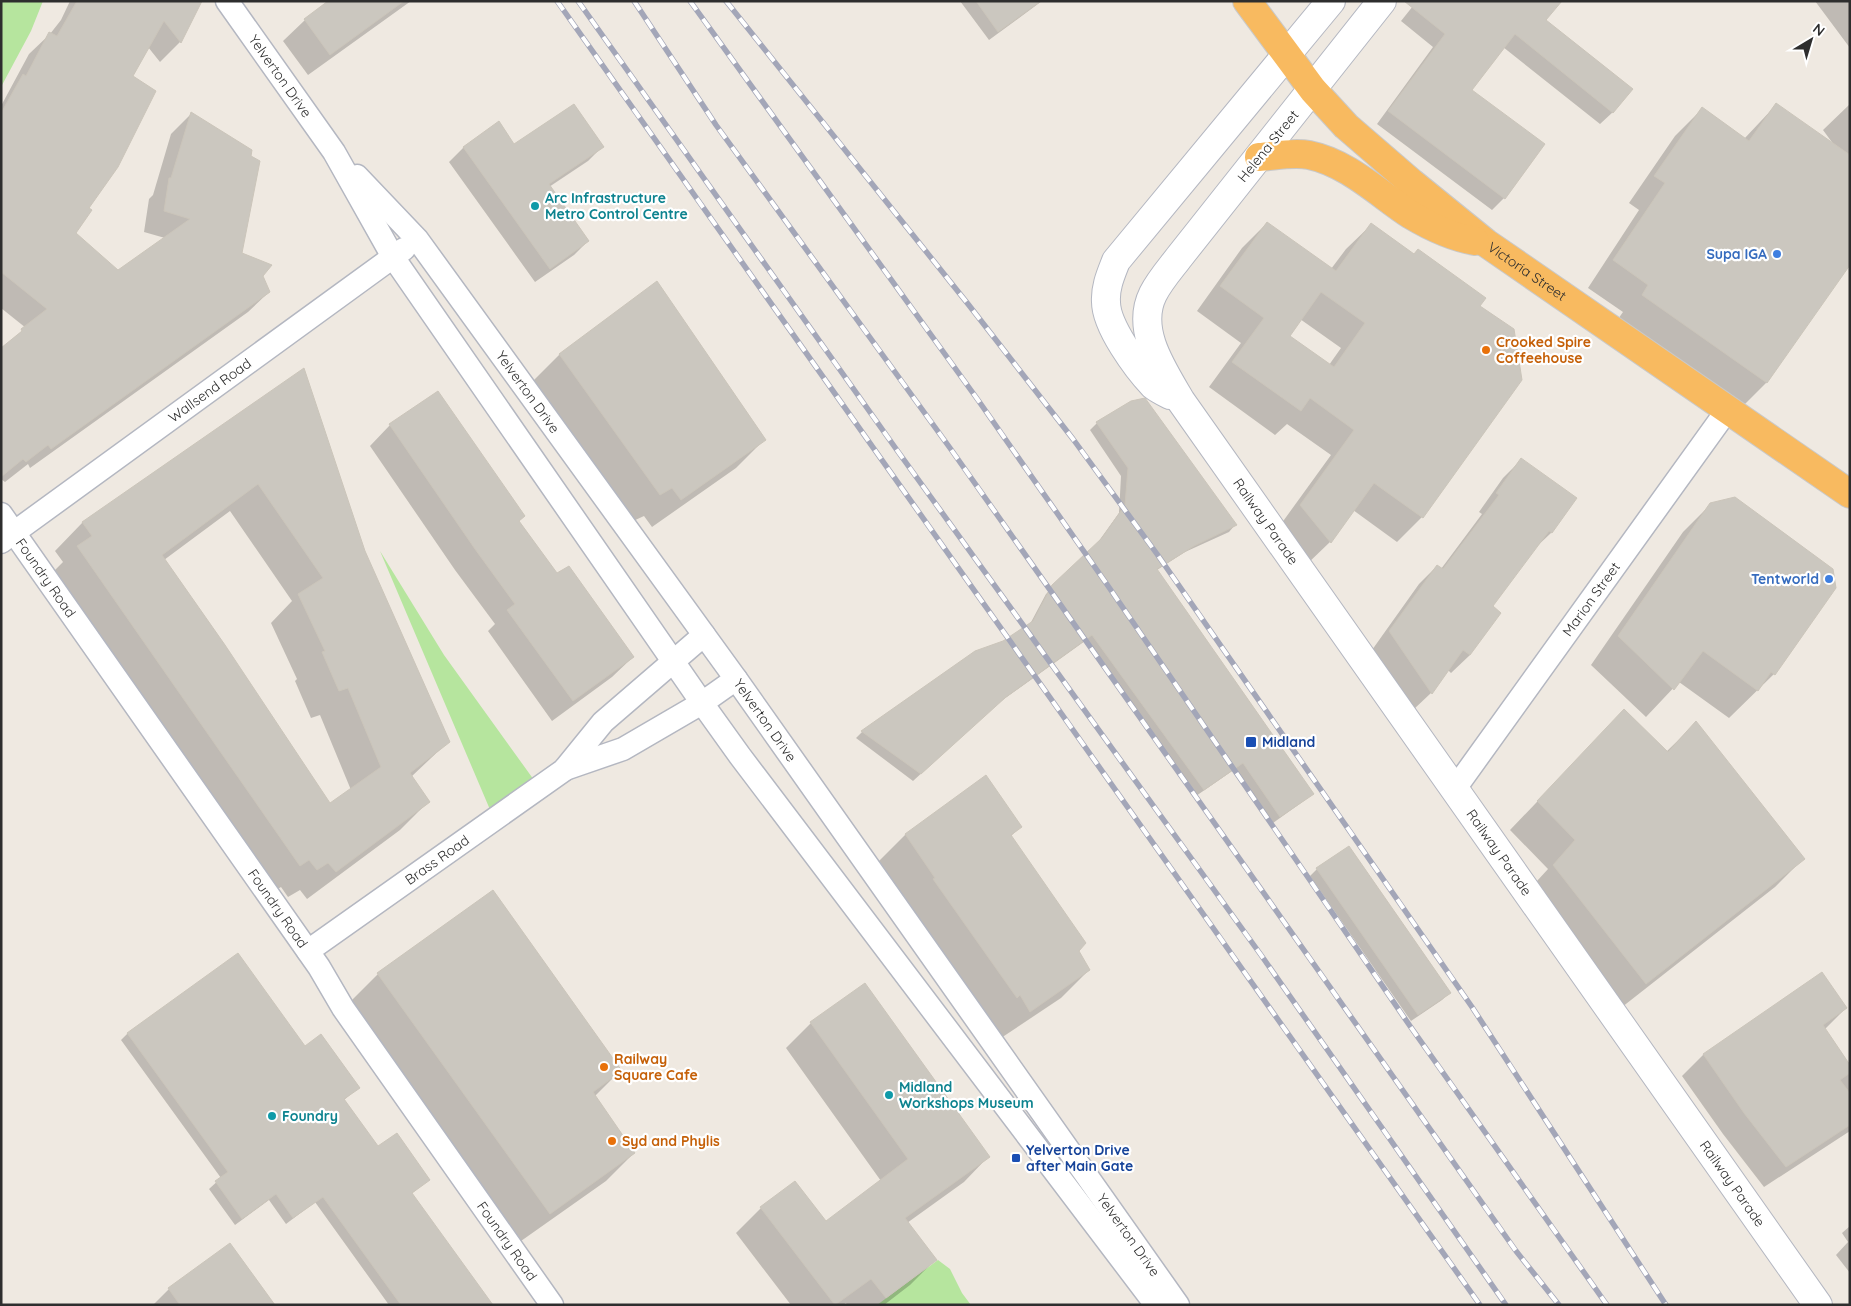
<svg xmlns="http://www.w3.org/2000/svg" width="1851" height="1306" font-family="Quicksand,sans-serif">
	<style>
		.green { fill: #b6e59e }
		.shadow { fill: #0003; fill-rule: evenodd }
		.building { fill: #cbc7bf; stroke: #cbc5ba; fill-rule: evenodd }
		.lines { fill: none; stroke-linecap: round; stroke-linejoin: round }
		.minor-casing { stroke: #b4b7c1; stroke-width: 25 }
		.tertiary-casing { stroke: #b4b7c1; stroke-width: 30 }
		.trunk-casing { stroke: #c9c9c9; stroke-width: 30 }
		.minor { stroke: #fff; stroke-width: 22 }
		.tertiary { stroke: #fff; stroke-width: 28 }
		.trunk { stroke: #f8ba60; stroke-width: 28 }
		.rail-casing { stroke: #a3a6b8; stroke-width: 5.5 }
		.rail { stroke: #fff; stroke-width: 4; stroke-dasharray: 11; stroke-linecap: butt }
		.culture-dot { fill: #0f9aa8; stroke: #fff; stroke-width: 2 }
		.shop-dot { fill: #3f7fe0; stroke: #fff; stroke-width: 2 }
		.food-dot { fill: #e8710a; stroke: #fff; stroke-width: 2 }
		.transit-dot { fill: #1a4fb4; stroke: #fff; stroke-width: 2 }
		.labels { text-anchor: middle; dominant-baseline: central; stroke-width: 4.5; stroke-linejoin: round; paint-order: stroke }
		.street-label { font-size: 14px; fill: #2e2e2e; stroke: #fff }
		.culture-label { font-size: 14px; font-weight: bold; fill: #0d838f; stroke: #fff; text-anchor: start }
		.shop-label { font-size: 14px; font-weight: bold; fill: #366cbe; stroke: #fff; text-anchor: end }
		.food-label { font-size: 14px; font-weight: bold; fill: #c56008; stroke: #fff; text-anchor: start }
		.transit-label { font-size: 14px; font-weight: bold; fill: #164399; stroke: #fff; text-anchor: start }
	</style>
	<rect width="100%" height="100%" fill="#efe9e1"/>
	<!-- green -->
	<path class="green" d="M 1,1 L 43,1 L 31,31 L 1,87 Z
		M 380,551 L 444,655 L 539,787 L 494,819 Z
		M 938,1260 L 950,1269 L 962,1293 L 971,1305 L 877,1305 Z"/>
	<!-- shadow -->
	<path class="shadow" d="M 70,1 L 196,1 L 199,4 L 180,42 L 160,62 L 148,47 L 132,76 L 87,208 L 75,233 L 118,272 L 165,238 L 144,232 L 149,199 L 153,195 L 171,134 L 191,114 L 240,253 L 262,276 L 269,292 L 248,312 L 30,468 L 28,464 L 5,482 L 1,479 L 1,349 L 26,328 L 1,308 L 1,106 L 29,54 L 50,34 L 61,20 Z
		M 330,1 L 411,1 L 308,75 L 283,41 L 305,20 Z
		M 960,1 L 1042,1 L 989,40 Z
		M 1417,1 L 1544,21 L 1613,112 L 1600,124 L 1503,47 L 1471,90 L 1504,198 L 1492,210 L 1377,124 L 1433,47 L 1401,21 Z
		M 1815,1 L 1850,1 L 1850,48 Z
		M 1850,104 L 1850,263 L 1767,382 L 1740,409 L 1616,322 L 1623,312 L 1588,288 L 1639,210 L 1629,203 L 1675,136 L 1702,109 L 1744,139 L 1776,105 L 1834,145 L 1823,130 Z
		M 499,123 L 514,145 L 602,147 L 588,161 L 549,187 L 588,241 L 574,255 L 535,282 L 449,162 L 463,148 Z
		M 1267,223 L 1331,269 L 1346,249 L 1371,225 L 1479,306 L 1520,380 L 1422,517 L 1397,542 L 1353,510 L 1330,542 L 1305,566 L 1276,531 L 1331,455 L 1287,424 L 1275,435 L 1209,387 L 1241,343 L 1197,311 L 1242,248 ZM 1300,319 L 1341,348 L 1329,365 L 1289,336 Z
		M 560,354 L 764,440 L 736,468 L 652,527 L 644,516 L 631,522 L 532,382 Z
		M 303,370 L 364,552 L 448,742 L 411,777 L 428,802 L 400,830 L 307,899 L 300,890 L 288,897 L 281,887 L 271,893 L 50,575 L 63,562 L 55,551 L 82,523 ZM 230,511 L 292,601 L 271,623 L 297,679 L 295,681 L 311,718 L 320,715 L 351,790 L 330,805 L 164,560 Z
		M 1097,423 L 1235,525 L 1229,532 L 1185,552 L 1157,570 L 1312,794 L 1305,800 L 1273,823 L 1235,769 L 1196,796 L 1085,641 L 997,704 L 913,781 L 856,738 L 862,732 L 1029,626 L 1046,594 L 1096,545 L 1119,513 L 1121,476 L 1090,430 Z
		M 390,425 L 518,522 L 556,575 L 633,657 L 612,677 L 552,721 L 488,631 L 495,624 L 455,570 L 370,446 Z
		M 1521,460 L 1575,499 L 1551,533 L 1533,550 L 1491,607 L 1470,655 L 1451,673 L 1448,670 L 1431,693 L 1413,710 L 1372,650 L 1419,584 L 1437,566 L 1441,569 L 1482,514 L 1479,512 L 1503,478 Z
		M 1711,504 L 1834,588 L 1774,674 L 1729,718 L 1679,682 L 1646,717 L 1591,665 L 1683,532 Z
		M 1624,711 L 1666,752 L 1696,723 L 1803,859 L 1775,887 L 1617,1011 L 1526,893 L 1548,869 L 1510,830 Z
		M 986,777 L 1020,827 L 1011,836 L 1089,970 L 1061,998 L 1001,1038 L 877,863 L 905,835 Z
		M 1317,869 L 1449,993 L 1442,1000 L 1411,1021 L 1310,876 Z
		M 378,974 L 620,1071 L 594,1097 L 634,1153 L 606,1181 L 521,1241 L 350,1002 Z
		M 865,985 L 988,1157 L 964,1182 L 907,1223 L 935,1260 L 910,1285 L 884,1305 L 847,1305 L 846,1303 L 843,1305 L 791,1305 L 736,1233 L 761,1208 L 826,1223 L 881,1181 L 786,1048 L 811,1023 Z
		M 1846,1008 L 1824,1030 L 1850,1067 L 1850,1131 L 1764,1187 L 1723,1134 L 1682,1076 L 1703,1055 Z
		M 128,1033 L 305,1047 L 358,1088 L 344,1100 L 378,1148 L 428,1180 L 411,1194 L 491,1305 L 389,1305 L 315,1202 L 286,1224 L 269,1200 L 235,1225 L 209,1189 L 221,1178 L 121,1040 Z
		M 1850,1226 L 1850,1273 L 1836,1255 L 1848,1242 L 1842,1233 Z
		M 169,1289 L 273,1305 L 153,1305 Z"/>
	<!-- building -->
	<path class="building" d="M 77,1 L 202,1 L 181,43 L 164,21 L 133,76 L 156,91 L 118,167 L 89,208 L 92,210 L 76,233 L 118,270 L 190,219 L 164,211 L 169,178 L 171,178 L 191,112 L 252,150 L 251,156 L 260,161 L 242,253 L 272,265 L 263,276 L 270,292 L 51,449 L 48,445 L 26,462 L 23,459 L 1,477 L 1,348 L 22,331 L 21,329 L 47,309 L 1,272 L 1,113 L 23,74 L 26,76 L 49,32 L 57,36 Z
		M 328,1 L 404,1 L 330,55 L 304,19 Z
		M 976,1 L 1041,1 L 998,32 Z
		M 1404,1 L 1562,1 L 1546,20 L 1633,89 L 1613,113 L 1515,34 L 1472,90 L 1545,144 L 1505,199 L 1388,111 L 1445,34 Z
		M 1776,103 L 1850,155 L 1850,265 L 1767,383 L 1642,295 L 1648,285 L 1613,260 L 1665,183 L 1654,176 L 1702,107 L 1749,141 Z
		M 574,104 L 604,147 L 549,184 L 589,241 L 550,269 L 463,147 L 499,121 L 514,144 Z
		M 1267,222 L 1336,271 L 1371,223 L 1414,254 L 1418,249 L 1486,298 L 1480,306 L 1514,329 L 1522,380 L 1423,518 L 1374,483 L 1331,543 L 1300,505 L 1354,430 L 1310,398 L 1301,411 L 1232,362 L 1264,318 L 1220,286 ZM 1321,292 L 1365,323 L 1334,367 L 1290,336 Z
		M 657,281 L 766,440 L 681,500 L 672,488 L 660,495 L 559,354 Z
		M 304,368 L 365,551 L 450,742 L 410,773 L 430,802 L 336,872 L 328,863 L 317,870 L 309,860 L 300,866 L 77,546 L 92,536 L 82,522 ZM 258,484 L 323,578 L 298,594 L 325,651 L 322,652 L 339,691 L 348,688 L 381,767 L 330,803 L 225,645 L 162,555 Z
		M 438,391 L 525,516 L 519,521 L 557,573 L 569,566 L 634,657 L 573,701 L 507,610 L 515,604 L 475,549 L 389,424 Z
		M 1145,398 L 1237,525 L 1194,546 L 1157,569 L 1314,794 L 1280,817 L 1243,763 L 1204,790 L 1092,635 L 1006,697 L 921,774 L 861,731 L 975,651 L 1003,641 L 1033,621 L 1052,585 L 1102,538 L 1125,505 L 1128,468 L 1096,422 L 1131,401 Z
		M 1521,458 L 1577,498 L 1552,533 L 1549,531 L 1493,606 L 1501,613 L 1470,655 L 1463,650 L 1432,694 L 1389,631 L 1437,565 L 1443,569 L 1499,495 L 1496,493 Z
		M 1735,497 L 1833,569 L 1836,588 L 1775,675 L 1771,672 L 1758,691 L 1703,651 L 1674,690 L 1618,636 L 1710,503 Z
		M 1624,709 L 1668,752 L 1696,721 L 1805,859 L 1646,984 L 1553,865 L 1575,840 L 1537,801 Z
		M 986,775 L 1022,827 L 1011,835 L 1086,943 L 1079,951 L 1090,970 L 1030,1012 L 1020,995 L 1017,998 L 933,879 L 935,878 L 905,834 Z
		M 1349,846 L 1451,993 L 1418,1015 L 1316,868 Z
		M 493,890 L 622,1071 L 593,1092 L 635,1153 L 550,1214 L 377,973 Z
		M 238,953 L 305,1046 L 321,1034 L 360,1088 L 344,1099 L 378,1146 L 397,1133 L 430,1180 L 412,1193 L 493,1305 L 401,1305 L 323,1197 L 293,1218 L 276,1194 L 242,1219 L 215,1181 L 228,1172 L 127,1033 Z
		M 1822,972 L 1847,1008 L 1823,1025 L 1850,1065 L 1850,1073 L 1840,1080 L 1850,1093 L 1850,1125 L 1786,1167 L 1744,1113 L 1703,1054 Z
		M 865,983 L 990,1157 L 905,1218 L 937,1260 L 886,1298 L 871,1279 L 835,1305 L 760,1207 L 795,1181 L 826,1221 L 908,1159 L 810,1022 Z
		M 230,1243 L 275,1305 L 180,1305 L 168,1288 Z"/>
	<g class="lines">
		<!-- minor casing -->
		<g class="minor-casing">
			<g id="minor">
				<path id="s1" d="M 227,1 L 334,152 L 393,257 L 702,703 L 740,756 L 1156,1305"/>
				<path id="s2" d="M 357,176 L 417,239 L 736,679 L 1178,1305"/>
				<path id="s3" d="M 1,514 L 319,967 L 343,1008 L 552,1305"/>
				<path id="s4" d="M 1,542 L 404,249"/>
				<path d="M 565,769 L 623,749 L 702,703 L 736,679"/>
				<path id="s5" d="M 1454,790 L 1728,409"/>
				<path id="s6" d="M 308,951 L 564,770 L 603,722 L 704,635"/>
			</g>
		</g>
		<!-- tertiary casing -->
		<g class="tertiary-casing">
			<g id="tertiary">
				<path id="s7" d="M 1382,1 L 1180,256 C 1171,268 1160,280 1153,294 C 1135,330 1163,370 1181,401 L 1818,1305"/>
				<path d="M 1170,395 C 1164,392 1158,389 1153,385 C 1137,368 1106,326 1106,302 C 1105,287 1111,274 1116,261 L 1331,1"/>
			</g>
		</g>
		<!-- trunk casing -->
		<g class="trunk-casing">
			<g id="trunk">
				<path id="s8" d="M 1247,1 L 1313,90 L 1346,126 L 1412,183 L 1486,243 L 1850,494"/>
				<path d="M 1259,157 C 1275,156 1293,152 1309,155 C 1348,163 1379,194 1411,215 C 1431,227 1452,237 1475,241"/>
			</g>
		</g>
		<!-- minor -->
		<use href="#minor" class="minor"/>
		<!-- tertiary -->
		<use href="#tertiary" class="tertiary"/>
		<!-- trunk -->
		<use href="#trunk" class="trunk"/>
		<!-- rail casing -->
		<g class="rail-casing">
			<path id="rail" d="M 557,1 L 1480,1305
				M 578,1 L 899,453 L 1261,955 L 1506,1305
				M 634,1 L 716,125 L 950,448 L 1516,1251 L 1559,1305
				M 690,1 L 978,400 L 1106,583 L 1410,1026 L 1607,1305
				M 726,1 L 968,304 L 1073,439 L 1157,554 L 1472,1007 L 1666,1305"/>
		</g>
		<!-- rail -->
		<use href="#rail" class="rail"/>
	</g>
	<!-- markers -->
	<g class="culture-dot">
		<circle cx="535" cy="206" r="5"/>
		<circle cx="889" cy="1095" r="5"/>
		<circle cx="272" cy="1116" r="5"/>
	</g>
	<g class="shop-dot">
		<circle cx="1777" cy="254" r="5"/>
		<circle cx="1829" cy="579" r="5"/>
	</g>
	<g class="food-dot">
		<circle cx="1486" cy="350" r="5"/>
		<circle cx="604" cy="1067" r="5"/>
		<circle cx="612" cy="1141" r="5"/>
	</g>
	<g class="transit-dot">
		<rect x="1245" y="736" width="12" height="12" rx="2.5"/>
		<rect x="1011" y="1153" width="10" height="10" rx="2.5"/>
	</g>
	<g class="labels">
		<!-- street labels -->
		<g class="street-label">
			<text stroke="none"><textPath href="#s1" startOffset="92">Yelverton Drive</textPath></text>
			<text transform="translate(1268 146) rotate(-51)">Helena Street</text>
			<text stroke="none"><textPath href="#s8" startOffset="392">Victoria Street</textPath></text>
			<text stroke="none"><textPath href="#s4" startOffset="258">Wallsend Road</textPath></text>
			<text stroke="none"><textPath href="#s2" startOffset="276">Yelverton Drive</textPath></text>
			<text stroke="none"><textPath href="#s7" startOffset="635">Railway Parade</textPath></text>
			<text stroke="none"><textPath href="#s3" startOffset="78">Foundry Road</textPath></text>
			<text stroke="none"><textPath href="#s5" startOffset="235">Marion Street</textPath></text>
			<text stroke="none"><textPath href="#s2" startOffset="681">Yelverton Drive</textPath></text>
			<text stroke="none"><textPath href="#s7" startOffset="1040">Railway Parade</textPath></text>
			<text stroke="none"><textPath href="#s6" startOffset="158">Brass Road</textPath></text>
			<text stroke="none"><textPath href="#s3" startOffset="482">Foundry Road</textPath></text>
			<text stroke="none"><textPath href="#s7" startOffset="1445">Railway Parade</textPath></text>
			<text stroke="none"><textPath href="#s2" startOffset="1311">Yelverton Drive</textPath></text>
			<text stroke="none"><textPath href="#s3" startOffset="886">Foundry Road</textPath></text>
		</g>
		<!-- culture labels -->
		<g class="culture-label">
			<text x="545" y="198">Arc Infrastructure<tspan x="545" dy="16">Metro Control Centre</tspan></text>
			<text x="899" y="1087">Midland<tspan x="899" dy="16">Workshops Museum</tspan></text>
			<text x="282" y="1116">Foundry</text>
		</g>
		<!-- shop labels -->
		<g class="shop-label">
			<text x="1767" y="254">Supa IGA</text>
			<text x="1819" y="579">Tentworld</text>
		</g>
		<!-- food labels -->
		<g class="food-label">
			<text x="1496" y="342">Crooked Spire<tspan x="1496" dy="16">Coffeehouse</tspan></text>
			<text x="614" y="1059">Railway<tspan x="614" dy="16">Square Cafe</tspan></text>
			<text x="622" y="1141">Syd and Phylis</text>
		</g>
		<!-- transit labels -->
		<g class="transit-label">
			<text x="1262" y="742">Midland</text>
			<text x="1026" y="1150">Yelverton Drive<tspan x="1026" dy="16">after Main Gate</tspan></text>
		</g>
	</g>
	<!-- border -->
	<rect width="1851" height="1306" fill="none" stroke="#2e2e2e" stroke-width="5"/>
	<!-- north arrow -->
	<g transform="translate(1811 40) rotate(38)" stroke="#ffffff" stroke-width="4" paint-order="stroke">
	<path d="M0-4L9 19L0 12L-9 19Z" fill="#2e2e2e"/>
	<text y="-8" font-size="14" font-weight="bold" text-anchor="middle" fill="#2e2e2e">N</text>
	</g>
</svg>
